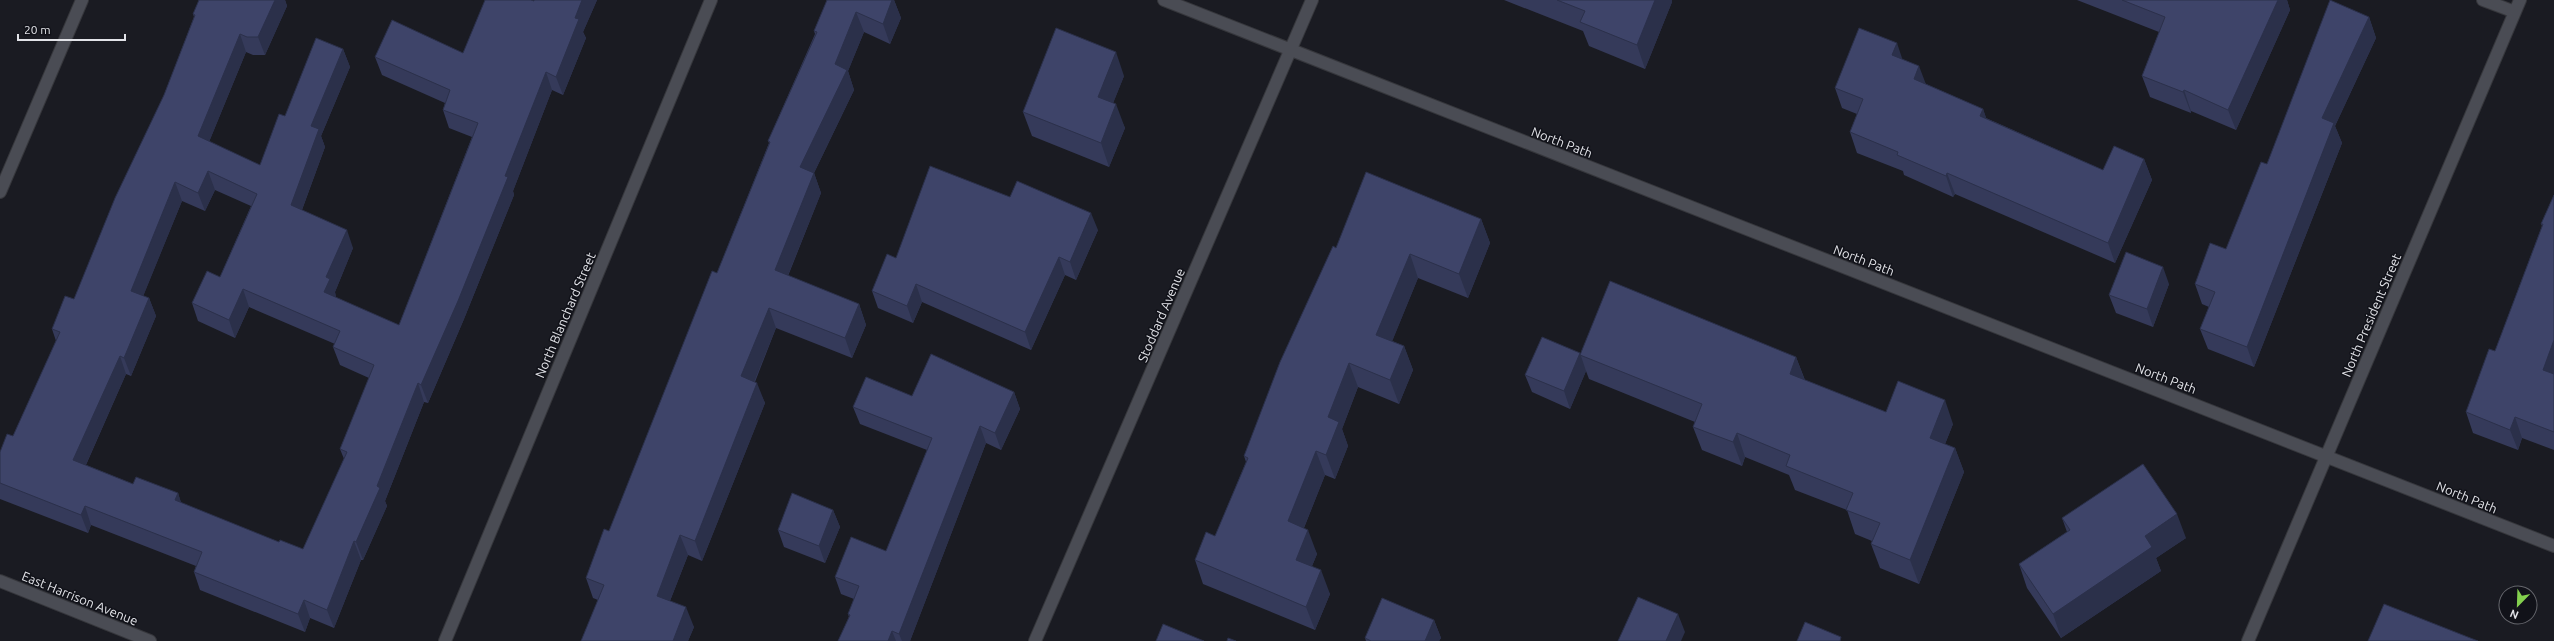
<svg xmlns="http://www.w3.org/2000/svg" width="2554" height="641" font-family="Ubuntu,sans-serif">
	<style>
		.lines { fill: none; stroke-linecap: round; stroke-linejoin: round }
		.minor-casing { stroke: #36373c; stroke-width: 14 }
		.minor { stroke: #4a4c54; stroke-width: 12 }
		.wall { fill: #353a5a; fill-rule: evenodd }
		.shaded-wall { fill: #2b304a }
		.building { fill: #3e4469; stroke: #2b304a; fill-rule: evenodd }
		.labels { text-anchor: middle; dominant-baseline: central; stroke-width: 3; stroke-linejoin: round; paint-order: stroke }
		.street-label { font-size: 13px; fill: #e2e3e8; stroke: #111219 }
	</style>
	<rect width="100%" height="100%" fill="#1a1b22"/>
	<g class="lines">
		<!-- minor casing -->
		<g class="minor-casing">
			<path id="minor" d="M 1164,0 L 2554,546
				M 2483,0 L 2515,12
				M 0,192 L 82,0
				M 0,581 L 150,641
				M 445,641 L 711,0
				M 1035,641 L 1312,0
				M 2248,641 L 2520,0"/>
		</g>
		<!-- minor -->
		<use href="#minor" class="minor"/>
	</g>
	<!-- wall -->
	<path class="wall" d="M 199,0 L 285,0 L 287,6 L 265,55 L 253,55 L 246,52 L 209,142 L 260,165 L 285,116 L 343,49 L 350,67 L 321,136 L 325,147 L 302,210 L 353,248 L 335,292 L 336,298 L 399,325 L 472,137 L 449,128 L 443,110 L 445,103 L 382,75 L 375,57 L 463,53 L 534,1 L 534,0 L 597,0 L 583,32 L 586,38 L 563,95 L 552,90 L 513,191 L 514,195 L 464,319 L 428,403 L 424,402 L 385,501 L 387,506 L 363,560 L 361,560 L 334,628 L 310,618 L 305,632 L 200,590 L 194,572 L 196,566 L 91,525 L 88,533 L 0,499 L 0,452 L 13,436 L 56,341 L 52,329 L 74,299 L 164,95 L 194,17 L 193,14 ZM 215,190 L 251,206 L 220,277 L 192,303 L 198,321 L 235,338 L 249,307 L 335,344 L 333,347 L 340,365 L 369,378 L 340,449 L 344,459 L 303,549 L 279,542 L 181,503 L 178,493 L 133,484 L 86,465 L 126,374 L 131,376 L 156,316 L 149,298 L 143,296 L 182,201 L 205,211 Z
		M 827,0 L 894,0 L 901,18 L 890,44 L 864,32 L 848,71 L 854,90 L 814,173 L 821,193 L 788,276 L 859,304 L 866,325 L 852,358 L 776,328 L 755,382 L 765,403 L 702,561 L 688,555 L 670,601 L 694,627 L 688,641 L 581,641 L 598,600 L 593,598 L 586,578 L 609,531 L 717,273 L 769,143 L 768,141 L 815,34 L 814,31 Z
		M 1504,0 L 1672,0 L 1672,2 L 1645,69 L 1589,46 L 1583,31 Z
		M 2077,0 L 2287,0 L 2290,10 L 2236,130 L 2191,111 L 2191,113 L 2150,97 L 2142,76 L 2159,32 Z
		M 2369,17 L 2376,38 L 2335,126 L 2342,143 L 2254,367 L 2208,349 L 2200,329 L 2209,307 L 2202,304 L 2195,284 L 2226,249 L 2267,164 Z
		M 1903,60 L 1926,84 L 1983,109 L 1986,118 L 2103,170 L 2144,159 L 2152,180 L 2115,263 L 1955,194 L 1953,197 L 1904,175 L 1903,171 L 1857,153 L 1850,132 L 1857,114 L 1842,108 L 1835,88 Z
		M 1124,76 L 1113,103 L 1125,128 L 1109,167 L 1032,136 L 1023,112 Z
		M 2554,195 L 2554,450 L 2522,438 L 2518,450 L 2473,433 L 2466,412 L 2495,351 L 2542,226 L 2541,224 Z
		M 1481,219 L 1490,243 L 1468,298 L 1418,278 L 1392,341 L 1404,346 L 1413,370 L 1399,404 L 1358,387 L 1342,429 L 1348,446 L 1335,479 L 1325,475 L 1304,528 L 1317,554 L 1312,566 L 1330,594 L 1315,630 L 1203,584 L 1195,560 L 1215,536 L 1246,462 L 1244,456 L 1336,248 Z
		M 1098,230 L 1076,280 L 1065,275 L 1031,350 L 922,302 L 913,323 L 878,308 L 872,291 L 896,258 Z
		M 2169,284 L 2153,327 L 2116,313 L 2109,295 Z
		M 1580,353 L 1581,355 L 1796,357 L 1805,380 L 1886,412 L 1953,424 L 1945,444 L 1955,448 L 1964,472 L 1919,584 L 1880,568 L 1871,544 L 1872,541 L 1855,534 L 1847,510 L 1795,490 L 1789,475 L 1745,457 L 1742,466 L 1702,450 L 1693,427 L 1695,422 L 1589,379 L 1586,371 L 1570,409 L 1532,392 L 1525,375 Z
		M 1014,392 L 1020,409 L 1001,450 L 986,443 L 910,641 L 838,641 L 849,617 L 848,614 L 854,599 L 841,594 L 835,577 L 886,551 L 927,450 L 860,424 L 853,407 L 912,396 Z
		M 833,510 L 840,527 L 825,563 L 784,547 L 778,530 Z
		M 2062,518 L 2186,538 L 2156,558 L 2161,571 L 2061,638 L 2027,588 L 2019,564 L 2067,532 Z
		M 1434,620 L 1441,638 L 1439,641 L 1366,641 L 1365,638 Z"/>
	<!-- shaded-wall -->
	<path class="shaded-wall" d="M 275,0 L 285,0 L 287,6 L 265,55 L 258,37 Z
		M 582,0 L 597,0 L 583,32 L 586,38 L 563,95 L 556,77 L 575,18 Z
		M 892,0 L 894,0 L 901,18 L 890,44 L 883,24 Z
		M 1655,0 L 1672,0 L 1672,2 L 1645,69 L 1637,45 Z
		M 2278,0 L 2287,0 L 2290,10 L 2236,130 L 2228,110 Z
		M 856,12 L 864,32 L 848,71 L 854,90 L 814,173 L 821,193 L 782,290 L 775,270 L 800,167 L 835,64 Z
		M 2369,17 L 2376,38 L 2335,126 L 2342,143 L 2254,367 L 2247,347 L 2322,118 Z
		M 240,34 L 246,52 L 204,154 L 198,136 Z
		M 1897,43 L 1904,64 L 1892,55 Z
		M 343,49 L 350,67 L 321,136 L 325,147 L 297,223 L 291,205 L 311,126 Z
		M 1116,52 L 1124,76 L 1106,121 L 1098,97 Z
		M 1919,66 L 1927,87 L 1914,79 Z
		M 546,72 L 552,90 L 513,191 L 514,195 L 464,319 L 428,403 L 421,385 Z
		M 2184,90 L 2191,111 L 2191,113 L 2183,92 Z
		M 1116,104 L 1125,128 L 1109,167 L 1101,143 Z
		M 1983,109 L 1990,129 L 1980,116 Z
		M 2144,159 L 2152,180 L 2115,263 L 2108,243 Z
		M 208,171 L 215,190 L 205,211 L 198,193 Z
		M 1947,173 L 1955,194 L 1953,197 L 1946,176 Z
		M 175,182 L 182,201 L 138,309 L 131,291 Z
		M 1091,213 L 1098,230 L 1076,280 L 1070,262 Z
		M 1481,219 L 1490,243 L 1468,298 L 1459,274 Z
		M 347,230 L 353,248 L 335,292 L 336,297 L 331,310 L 324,292 L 326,277 Z
		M 1410,254 L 1418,278 L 1385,359 L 1376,335 Z
		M 1059,257 L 1065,275 L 1031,350 L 1025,332 Z
		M 2163,267 L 2169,284 L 2153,327 L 2147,309 Z
		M 916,284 L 922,302 L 913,323 L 907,306 Z
		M 243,289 L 249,307 L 235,338 L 229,320 Z
		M 149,298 L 156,316 L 131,376 L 124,358 Z
		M 859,304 L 866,325 L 852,358 L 845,338 Z
		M 769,308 L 776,328 L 748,397 L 741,376 Z
		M 2554,340 L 2554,381 L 2543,370 Z
		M 1404,346 L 1413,370 L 1399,404 L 1390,380 Z
		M 1580,353 L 1586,371 L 1570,409 L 1564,391 Z
		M 120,356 L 126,374 L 80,478 L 73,460 Z
		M 1796,357 L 1805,381 L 1790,374 Z
		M 1349,363 L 1358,387 L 1342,429 L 1348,446 L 1335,479 L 1326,455 L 1328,417 Z
		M 418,383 L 424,402 L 385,501 L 387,506 L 363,560 L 356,542 L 377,486 Z
		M 757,383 L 765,403 L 702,561 L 695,541 Z
		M 1014,392 L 1020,409 L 1001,450 L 995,433 Z
		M 1945,400 L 1953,424 L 1938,462 L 1930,438 Z
		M 2515,417 L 2522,438 L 2518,450 L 2510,430 Z
		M 980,426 L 986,443 L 910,641 L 902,641 L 899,634 Z
		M 1737,433 L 1745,457 L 1742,466 L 1733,442 Z
		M 1955,448 L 1964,472 L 1919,584 L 1910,560 Z
		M 1316,451 L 1325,475 L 1297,545 L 1288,521 Z
		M 178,493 L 184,511 L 175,500 Z
		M 85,506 L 91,525 L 88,533 L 81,515 Z
		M 833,510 L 840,527 L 825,563 L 819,546 Z
		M 2177,514 L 2186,538 L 2156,558 L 2161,571 L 2061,638 L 2053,614 L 2145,536 Z
		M 1308,530 L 1317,554 L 1305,583 L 1296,560 Z
		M 680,535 L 688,555 L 664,616 L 657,596 Z
		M 354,541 L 361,560 L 334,628 L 327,610 Z
		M 1321,570 L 1330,594 L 1315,630 L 1306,607 Z
		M 304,600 L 310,618 L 305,632 L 298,614 Z
		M 686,607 L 694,627 L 688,641 L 673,641 Z
		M 1678,614 L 1685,632 L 1681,641 L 1666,641 Z
		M 1434,620 L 1441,638 L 1439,641 L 1425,641 Z
		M 892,631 L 896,641 L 888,641 Z"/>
	<!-- building -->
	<path class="building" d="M 199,0 L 275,0 L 258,37 L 247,37 L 240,34 L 198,136 L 260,165 L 279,114 L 285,116 L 316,38 L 343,49 L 311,126 L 319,129 L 291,205 L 347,230 L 326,277 L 330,279 L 324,292 L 399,325 L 478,123 L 443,110 L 450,90 L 375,57 L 392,20 L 463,53 L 485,0 L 531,0 L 534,1 L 534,0 L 582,0 L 575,18 L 579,19 L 556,77 L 546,72 L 505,176 L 508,177 L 458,301 L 421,385 L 418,383 L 377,486 L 380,488 L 356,542 L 354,541 L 327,610 L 304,600 L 298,614 L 194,572 L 202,552 L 85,506 L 81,515 L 0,483 L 0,452 L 7,434 L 13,436 L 60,332 L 52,329 L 65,296 L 74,299 L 115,198 L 164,95 L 195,15 L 193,14 ZM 208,171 L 257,194 L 220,277 L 207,271 L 192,303 L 229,320 L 243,289 L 340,331 L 333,347 L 374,365 L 340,449 L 347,452 L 303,549 L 280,540 L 279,542 L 175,500 L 178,493 L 136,477 L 133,484 L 73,460 L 120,356 L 124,358 L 149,298 L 131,291 L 175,182 L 198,193 Z
		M 827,0 L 892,0 L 883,24 L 856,12 L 835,64 L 847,70 L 800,167 L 814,173 L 775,270 L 859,304 L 845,338 L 769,308 L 741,376 L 757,383 L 695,541 L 680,535 L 657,596 L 686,607 L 673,641 L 581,641 L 604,585 L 586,578 L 604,529 L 609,531 L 712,271 L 717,273 L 770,142 L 768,141 L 817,32 L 814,31 Z
		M 1557,0 L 1655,0 L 1637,45 L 1580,22 L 1585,11 Z
		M 2122,0 L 2278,0 L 2228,110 L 2184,90 L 2183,92 L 2142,76 L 2165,17 Z
		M 2330,0 L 2369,17 L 2322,118 L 2334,123 L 2247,347 L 2200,329 L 2215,292 L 2195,284 L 2210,243 L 2226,249 L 2261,162 L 2267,164 Z
		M 1056,28 L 1116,52 L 1098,97 L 1116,104 L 1101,143 L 1023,112 Z
		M 1859,28 L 1897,43 L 1892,55 L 1919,66 L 1914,79 L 1983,109 L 1980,116 L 2103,170 L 2114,146 L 2144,159 L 2108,243 L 1947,173 L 1946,176 L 1897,155 L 1898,152 L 1850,132 L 1863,99 L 1835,88 Z
		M 930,166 L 1010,197 L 1017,181 L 1091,213 L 1070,262 L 1059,257 L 1025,332 L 916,284 L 907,306 L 872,291 L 887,254 L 896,258 Z
		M 1366,172 L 1481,219 L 1459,274 L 1410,254 L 1376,335 L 1404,346 L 1390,380 L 1349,363 L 1328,417 L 1339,422 L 1326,455 L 1316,451 L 1288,521 L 1308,530 L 1296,560 L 1321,570 L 1306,607 L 1195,560 L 1206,532 L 1215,536 L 1248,458 L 1244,456 L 1280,362 L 1333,246 L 1336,248 Z
		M 2554,195 L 2554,340 L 2543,370 L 2554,374 L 2554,432 L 2515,417 L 2510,430 L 2466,412 L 2489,349 L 2495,351 L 2543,224 L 2541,224 Z
		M 2126,252 L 2163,267 L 2147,309 L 2109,295 Z
		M 1610,281 L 1796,357 L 1790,374 L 1886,412 L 1898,381 L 1945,400 L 1930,438 L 1955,448 L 1910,560 L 1871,544 L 1880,523 L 1846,510 L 1853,493 L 1786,466 L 1790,455 L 1737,433 L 1733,442 L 1693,427 L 1702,404 L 1580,355 Z
		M 1542,337 L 1580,353 L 1564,391 L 1525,375 Z
		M 931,354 L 1014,392 L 995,433 L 980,426 L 899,634 L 892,631 L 888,641 L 838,641 L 850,615 L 848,614 L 859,586 L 835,577 L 851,537 L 886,551 L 932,438 L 853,407 L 866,377 L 912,396 Z
		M 2143,464 L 2177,514 L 2145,536 L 2152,547 L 2053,614 L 2019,564 L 2070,530 L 2062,518 Z
		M 792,493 L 833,510 L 819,546 L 778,530 Z
		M 1638,597 L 1678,614 L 1666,641 L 1618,641 Z
		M 1382,598 L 1434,620 L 1425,641 L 1371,641 L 1365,638 Z
		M 2384,604 L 2478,641 L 2368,641 Z
		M 1805,622 L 1841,637 L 1840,641 L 1797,641 Z
		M 1163,624 L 1204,641 L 1156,641 Z
		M 1228,638 L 1236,641 L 1227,641 Z"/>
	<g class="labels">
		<!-- street labels -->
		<g class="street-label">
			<text transform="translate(1562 142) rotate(21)">North Path</text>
			<text transform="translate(1864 260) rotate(21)">North Path</text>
			<text transform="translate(565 315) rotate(-67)">North Blanchard Street</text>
			<text transform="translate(1161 315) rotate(-67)">Stoddard Avenue</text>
			<text transform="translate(2371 315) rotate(-67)">North President Street</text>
			<text transform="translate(2166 378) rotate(21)">North Path</text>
			<text transform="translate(2467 497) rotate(22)">North Path</text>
			<text transform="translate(80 598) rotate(22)">East Harrison Avenue</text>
		</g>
	</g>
	<!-- north arrow -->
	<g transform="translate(2518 605) rotate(203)"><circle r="19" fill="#111219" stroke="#65666c"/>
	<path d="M0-3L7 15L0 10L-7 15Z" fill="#83d04e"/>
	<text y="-6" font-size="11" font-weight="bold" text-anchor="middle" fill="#e2e3e8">N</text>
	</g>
	<!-- scale -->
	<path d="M18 34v6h107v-6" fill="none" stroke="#e2e3e8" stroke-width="2"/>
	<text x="24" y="34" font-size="12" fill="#e2e3e8" stroke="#111219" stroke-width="3" paint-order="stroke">20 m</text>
</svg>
